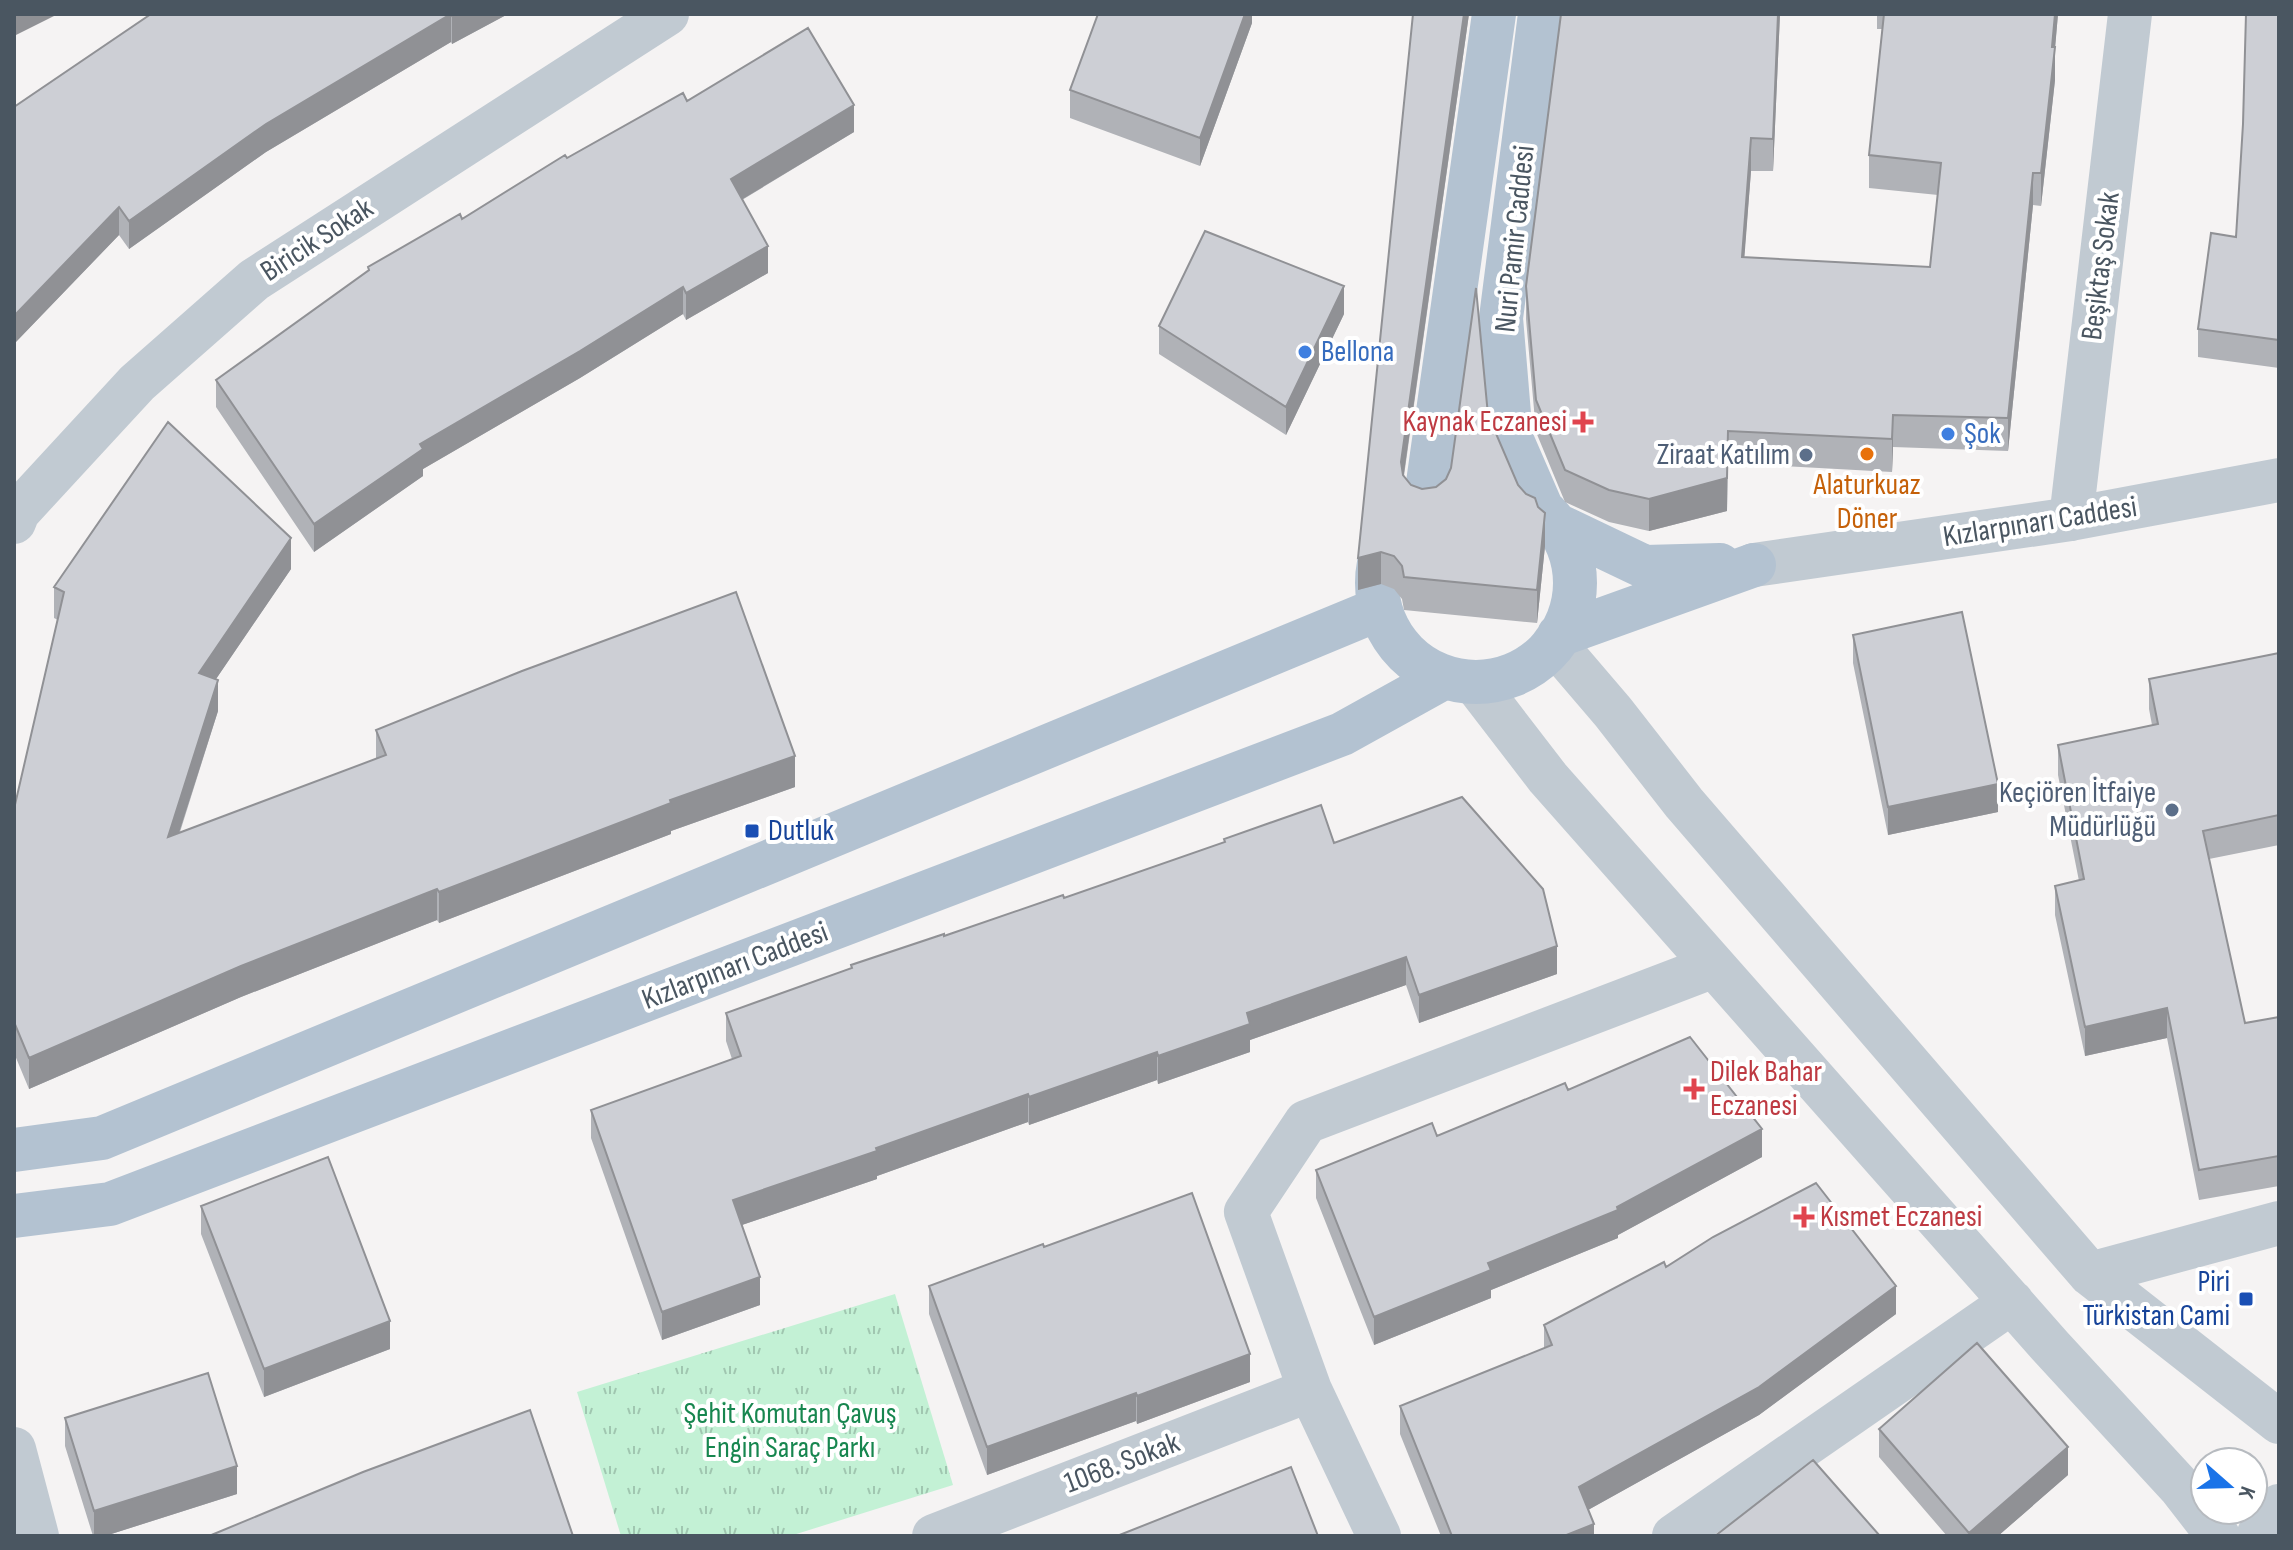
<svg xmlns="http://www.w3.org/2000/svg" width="2293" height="1550" font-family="'Sofia Sans Condensed',sans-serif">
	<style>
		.park { fill: url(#park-tufts) }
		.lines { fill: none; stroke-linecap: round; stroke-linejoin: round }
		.minor { stroke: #c1cad2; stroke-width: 44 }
		.major { stroke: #b3c2d1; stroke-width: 44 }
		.wall { fill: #b0b2b7 }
		.shaded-wall { fill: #909195 }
		.building { fill: #cdcfd5; stroke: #909195; stroke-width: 2 }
		.shop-dot { fill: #3f7fe0; stroke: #fff; stroke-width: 3 }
		.health-dot { fill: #e0444e; stroke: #fff; stroke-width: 3 }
		.food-dot { fill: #e8710a; stroke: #fff; stroke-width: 3 }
		.service-dot { fill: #5c6f8a; stroke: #fff; stroke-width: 3 }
		.transit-dot { fill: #1a4fb4; stroke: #fff; stroke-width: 3 }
		.labels { text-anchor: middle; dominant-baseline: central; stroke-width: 8; stroke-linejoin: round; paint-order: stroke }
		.street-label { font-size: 30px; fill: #4a5661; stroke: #fff }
		.shop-label { font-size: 30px; fill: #366cbe; stroke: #fff; text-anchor: start }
		.health-label { font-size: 30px; fill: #be3a42; stroke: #fff; text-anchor: start }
		.service-label { font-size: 30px; fill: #4e5e75; stroke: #fff; text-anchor: end }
		.food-label { font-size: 30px; fill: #c56008; stroke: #fff }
		.transit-label { font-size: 30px; fill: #164399; stroke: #fff; text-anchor: start }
		.park-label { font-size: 30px; fill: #17864f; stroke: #fff }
	</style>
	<defs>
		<pattern id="park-tufts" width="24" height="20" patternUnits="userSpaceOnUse" patternTransform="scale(2)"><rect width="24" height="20" fill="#c3f1d5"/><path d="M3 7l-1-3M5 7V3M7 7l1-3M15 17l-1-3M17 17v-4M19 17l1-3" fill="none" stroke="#a0c6b0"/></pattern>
	</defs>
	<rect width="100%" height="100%" fill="#f5f3f3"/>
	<!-- park -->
	<path class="park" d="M 895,1294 L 953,1485 L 790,1536 L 621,1536 L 577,1392 Z"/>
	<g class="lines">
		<!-- minor -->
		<path class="minor" d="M 2071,519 L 2130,14
			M 14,522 L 18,512 L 137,383 L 254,280 L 667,14
			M 1754,565 L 2071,519 L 2279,480
			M 1554,643 L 1613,712 L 1684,803 L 2090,1274 L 2279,1422
			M 1475,683 L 1548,778 L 2051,1347 L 2180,1487 L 2218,1536
			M 2090,1274 L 2279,1223
			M 14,1449 L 37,1536
			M 934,1536 L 1310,1390
			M 1379,1536 L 1310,1390 L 1246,1212 L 1306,1122 L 1714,966
			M 1674,1536 L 2012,1302
			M 2258,1536 L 2264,1524 L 2279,1506"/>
		<!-- major -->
		<path class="major" d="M 1540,14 L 1501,318 L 1511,438 L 1541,507
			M1377 583a99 99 0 1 1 198 0a99 99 0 1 1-198 0Z
			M 1426,497 L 1494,14
			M 1559,526 L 1645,567 L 1720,565
			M 1559,635 L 1754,565
			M 14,1150 L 102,1138 L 1379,609
			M 14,1216 L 110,1204 L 1342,734 L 1443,678"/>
	</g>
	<!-- wall -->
	<path class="wall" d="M 151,14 L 508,14 L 452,44 L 451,42 L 266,152 L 129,249 L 119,235 L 14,344 Z
		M 1252,14 L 1252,23 L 1200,166 L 1070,118 L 1070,90 Z
		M 1413,14 L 1469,14 L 1404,476 L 1411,485 L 1422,489 L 1436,487 L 1446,479 L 1488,415 L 1545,546 L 1537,623 L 1404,610 L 1402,599 L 1394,589 L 1381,584 L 1358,590 Z
		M 1561,14 L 1780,14 L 1773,171 L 1751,171 L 1744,257 L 1930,267 L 1938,195 L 1869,188 L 1869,155 L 1882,29 L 1877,29 L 1877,14 L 2058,14 L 2055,47 L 2055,80 L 2041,206 L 2033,205 L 2008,451 L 1893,447 L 1892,472 L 1728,463 L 1727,511 L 1649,531 L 1609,522 L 1565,502 L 1536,432 L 1526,319 L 1526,286 Z
		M 2279,14 L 2279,368 L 2198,357 L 2198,329 L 2236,237 Z
		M 687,101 L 854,132 L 742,200 L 768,273 L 686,320 L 683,314 L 580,378 L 423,469 L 423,476 L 314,552 L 216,407 L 216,380 L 368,271 L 368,267 L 462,219 L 567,158 Z
		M 1344,314 L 1286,435 L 1159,354 L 1159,326 Z
		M 291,569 L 216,679 L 218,711 L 180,832 L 376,759 L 376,730 L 795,787 L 671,831 L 671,834 L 439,923 L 437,920 L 241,997 L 29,1089 L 14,1053 L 14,809 L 58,620 L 54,618 L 54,587 Z
		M 1853,635 L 1998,812 L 1888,835 L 1853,663 Z
		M 2279,653 L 2279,845 L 2209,859 L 2245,1023 L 2279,1017 L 2279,1186 L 2199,1200 L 2167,1038 L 2085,1056 L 2055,915 L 2055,886 L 2079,881 L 2058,775 L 2058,745 L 2152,725 L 2149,709 L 2149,679 Z
		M 1224,839 L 1334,843 L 1557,974 L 1419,1023 L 1406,985 L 1250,1040 L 1250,1052 L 1158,1084 L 1157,1080 L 1029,1125 L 1028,1122 L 877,1176 L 877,1179 L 742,1225 L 760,1305 L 662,1340 L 591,1138 L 591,1110 L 732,1059 L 726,1041 L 726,1013 L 851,968 L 851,965 L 1064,898 L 1224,843 Z
		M 1568,1090 L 1762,1157 L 1618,1235 L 1618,1238 L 1491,1290 L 1491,1298 L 1374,1345 L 1316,1198 L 1316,1170 L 1437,1136 Z
		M 201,1206 L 390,1349 L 264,1397 L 201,1234 Z
		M 1044,1247 L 1250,1382 L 1137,1424 L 1136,1421 L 987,1475 L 929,1314 L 929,1286 Z
		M 1666,1267 L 1896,1314 L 1759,1415 L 1588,1510 L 1594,1536 L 1441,1536 L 1400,1434 L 1400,1406 L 1544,1349 L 1544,1325 Z
		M 65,1418 L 237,1494 L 105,1536 L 93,1536 L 65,1446 Z
		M 1879,1429 L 2068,1475 L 1998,1536 L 1947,1536 L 1879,1457 Z"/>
	<!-- shaded-wall -->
	<path class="shaded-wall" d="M 14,14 L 58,14 L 14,36 Z
		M 451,14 L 451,42 L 266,152 L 129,249 L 129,221 L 266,124 Z
		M 456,14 L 508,14 L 452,44 L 452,16 Z
		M 1245,14 L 1252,14 L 1252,23 L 1200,166 L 1200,138 Z
		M 1464,14 L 1469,14 L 1401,494 L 1401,462 Z
		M 1778,14 L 1780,14 L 1773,171 L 1773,139 Z
		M 2055,14 L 2058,14 L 2055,49 L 2055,47 L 2055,80 L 2041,206 L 2041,173 Z
		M 854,105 L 854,132 L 731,206 L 731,179 Z
		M 1751,138 L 1751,171 L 1742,289 L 1742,257 Z
		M 2033,173 L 2033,205 L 2008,451 L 2008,418 Z
		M 119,207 L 119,235 L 14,344 L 14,316 Z
		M 768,246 L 768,273 L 686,320 L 686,293 Z
		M 1344,286 L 1344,314 L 1286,435 L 1286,407 Z
		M 683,287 L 683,314 L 580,378 L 423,469 L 423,476 L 314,552 L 314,524 L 420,444 Z
		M 1893,415 L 1893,447 L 1892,472 L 1892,439 Z
		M 1728,431 L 1727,511 L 1649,531 L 1649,499 Z
		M 1545,513 L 1545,546 L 1537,623 L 1537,590 Z
		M 291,538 L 291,569 L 199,704 L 199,673 Z
		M 1381,552 L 1381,584 L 1358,590 L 1358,558 Z
		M 218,680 L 218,711 L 168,867 L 168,837 Z
		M 795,756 L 795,787 L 671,831 L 671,834 L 439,923 L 439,892 L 670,800 Z
		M 1998,784 L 1998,812 L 1888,835 L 1888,807 Z
		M 437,889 L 437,920 L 241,997 L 29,1089 L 29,1058 L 241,966 Z
		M 1557,946 L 1557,974 L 1419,1023 L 1419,995 Z
		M 1406,957 L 1406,985 L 1250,1040 L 1250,1052 L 1158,1084 L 1158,1056 L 1247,1013 Z
		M 2167,1008 L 2167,1038 L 2085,1056 L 2085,1027 Z
		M 1157,1052 L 1157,1080 L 1029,1125 L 1029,1097 Z
		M 1028,1094 L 1028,1122 L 877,1176 L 877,1179 L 733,1228 L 733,1200 Z
		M 1762,1129 L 1762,1157 L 1618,1235 L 1618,1238 L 1491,1290 L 1491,1298 L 1374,1345 L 1374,1317 L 1488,1263 L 1617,1207 Z
		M 760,1277 L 760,1305 L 662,1340 L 662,1312 Z
		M 1896,1286 L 1896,1314 L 1759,1415 L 1579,1515 L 1579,1487 Z
		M 390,1321 L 390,1349 L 264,1397 L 264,1369 Z
		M 1250,1354 L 1250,1382 L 1137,1424 L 1137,1396 Z
		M 1136,1393 L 1136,1421 L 987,1475 L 987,1447 Z
		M 2068,1447 L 2068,1475 L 1998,1536 L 1969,1536 L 1969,1533 Z
		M 237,1466 L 237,1494 L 105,1536 L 94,1536 L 94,1511 Z
		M 1594,1524 L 1594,1536 L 1564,1536 Z"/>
	<!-- building -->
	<path class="building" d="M 151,14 L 456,14 L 452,16 L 451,14 L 266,124 L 129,221 L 119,207 L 14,316 L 14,107 Z
		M 1098,14 L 1245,14 L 1200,138 L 1070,90 Z
		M 1413,14 L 1464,14 L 1401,462 L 1403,475 L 1411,485 L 1422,489 L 1436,487 L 1446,479 L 1451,468 L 1476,288 L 1488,415 L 1518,485 L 1526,494 L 1535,498 L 1538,507 L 1545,513 L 1537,590 L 1404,577 L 1402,566 L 1394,556 L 1381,552 L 1358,558 Z
		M 1561,14 L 1778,14 L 1773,139 L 1751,138 L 1742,257 L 1930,267 L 1941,163 L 1869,155 L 1884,14 L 2055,14 L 2052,47 L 2055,47 L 2041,173 L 2033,173 L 2008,418 L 1893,415 L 1892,439 L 1728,431 L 1727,478 L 1649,499 L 1609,490 L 1565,470 L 1536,400 L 1526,286 Z
		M 2246,14 L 2279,14 L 2279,340 L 2198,329 L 2211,233 L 2236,237 L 2243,124 Z
		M 808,28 L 854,105 L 731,179 L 768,246 L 686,293 L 683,287 L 580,351 L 420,444 L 423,449 L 314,524 L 216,380 L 369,270 L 368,267 L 460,214 L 462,219 L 565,155 L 567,158 L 683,93 L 687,101 Z
		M 1205,231 L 1344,286 L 1286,407 L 1159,326 Z
		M 168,422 L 291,538 L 199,673 L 218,680 L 168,837 L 386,755 L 376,730 L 522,671 L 736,592 L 795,756 L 670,800 L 671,803 L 439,892 L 437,889 L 241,966 L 29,1058 L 14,1022 L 14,809 L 64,592 L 54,587 Z
		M 1962,612 L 1998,784 L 1888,807 L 1853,635 Z
		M 2279,653 L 2279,815 L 2203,831 L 2245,1023 L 2279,1017 L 2279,1156 L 2199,1170 L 2167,1008 L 2085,1027 L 2055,886 L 2084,879 L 2058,745 L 2158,724 L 2149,679 Z
		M 1462,797 L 1543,889 L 1557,946 L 1419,995 L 1406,957 L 1247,1013 L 1250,1024 L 1158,1056 L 1157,1052 L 1029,1097 L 1028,1094 L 876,1148 L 877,1151 L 733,1200 L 760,1277 L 662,1312 L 591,1110 L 741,1056 L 726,1013 L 852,968 L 851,965 L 944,934 L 944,936 L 1063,895 L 1064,898 L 1225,842 L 1224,839 L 1321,805 L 1334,843 Z
		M 1690,1037 L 1762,1129 L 1617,1207 L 1618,1210 L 1488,1263 L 1491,1270 L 1374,1317 L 1316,1170 L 1432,1123 L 1437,1136 L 1565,1083 L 1568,1090 Z
		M 328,1157 L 390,1321 L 264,1369 L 201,1206 Z
		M 1816,1183 L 1896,1286 L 1759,1387 L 1579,1487 L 1594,1524 L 1564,1536 L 1452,1536 L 1400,1406 L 1552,1345 L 1544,1325 L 1664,1262 L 1666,1267 L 1713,1237 Z
		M 1192,1193 L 1250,1354 L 1137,1396 L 1136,1393 L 987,1447 L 929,1286 L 1043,1244 L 1044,1247 Z
		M 1977,1343 L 2068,1447 L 1969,1533 L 1879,1429 Z
		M 208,1373 L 237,1466 L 94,1511 L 65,1418 Z
		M 530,1410 L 573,1536 L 209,1536 L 363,1472 Z
		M 1813,1460 L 1880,1536 L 1715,1536 Z
		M 1291,1467 L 1318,1536 L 1117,1536 Z"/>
	<!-- markers -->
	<g class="shop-dot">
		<circle cx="1305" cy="352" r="8"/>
		<circle cx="1948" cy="434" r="8"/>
	</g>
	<g class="health-dot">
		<path d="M1579 410h8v8h8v8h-8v8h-8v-8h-8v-8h8z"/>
		<path d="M1690 1077h8v8h8v8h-8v8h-8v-8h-8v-8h8z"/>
		<path d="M1800 1205h8v8h8v8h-8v8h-8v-8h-8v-8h8z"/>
	</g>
	<circle class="food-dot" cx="1867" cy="454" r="8"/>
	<g class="service-dot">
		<circle cx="1806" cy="455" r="8"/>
		<circle cx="2172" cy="810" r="8"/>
	</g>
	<g class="transit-dot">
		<rect x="744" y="823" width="16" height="16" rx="4"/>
		<rect x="2238" y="1291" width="16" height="16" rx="4"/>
	</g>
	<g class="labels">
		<!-- street labels -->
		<g class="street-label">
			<text transform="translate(1515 239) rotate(-84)">Nuri Pamir Caddesi</text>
			<text transform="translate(317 240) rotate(-33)">Biricik Sokak</text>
			<text transform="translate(2101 266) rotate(-83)">Beşiktaş Sokak</text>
			<text transform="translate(2040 522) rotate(-9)">Kızlarpınarı Caddesi</text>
			<text transform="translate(735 966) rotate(-21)">Kızlarpınarı Caddesi</text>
			<text transform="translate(1122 1463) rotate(-21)">1068. Sokak</text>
		</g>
		<!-- shop labels -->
		<g class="shop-label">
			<text x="1321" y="352">Bellona</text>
			<text x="1964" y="434">Şok</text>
		</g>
		<!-- health labels -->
		<g class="health-label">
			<text x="1567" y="422" text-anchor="end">Kaynak Eczanesi</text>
			<text x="1710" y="1072">Dilek Bahar<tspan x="1710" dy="34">Eczanesi</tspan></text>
			<text x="1820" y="1217">Kısmet Eczanesi</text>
		</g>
		<!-- service labels -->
		<g class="service-label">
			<text x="1790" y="455">Ziraat Katılım</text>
			<text x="2156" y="793">Keçiören İtfaiye<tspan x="2156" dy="34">Müdürlüğü</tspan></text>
		</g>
		<!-- food labels -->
		<g class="food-label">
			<text x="1867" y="485">Alaturkuaz<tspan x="1867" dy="34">Döner</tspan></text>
		</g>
		<!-- transit labels -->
		<g class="transit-label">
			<text x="768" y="831">Dutluk</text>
			<text x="2230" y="1282" text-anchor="end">Piri<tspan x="2230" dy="34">Türkistan Cami</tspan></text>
		</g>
		<!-- park labels -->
		<g class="park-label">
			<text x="790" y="1414">Şehit Komutan Çavuş<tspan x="790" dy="34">Engin Saraç Parkı</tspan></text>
		</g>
	</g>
	<!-- border -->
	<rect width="2293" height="1550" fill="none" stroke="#4a5661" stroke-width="32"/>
	<!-- north arrow -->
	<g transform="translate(2229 1486) rotate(110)"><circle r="38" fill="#ffffff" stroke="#b7bbc0" stroke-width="2"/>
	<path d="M0-6L14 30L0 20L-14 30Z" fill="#1a73e8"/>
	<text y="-12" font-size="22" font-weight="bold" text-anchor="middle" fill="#4a5661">K</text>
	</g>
</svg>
